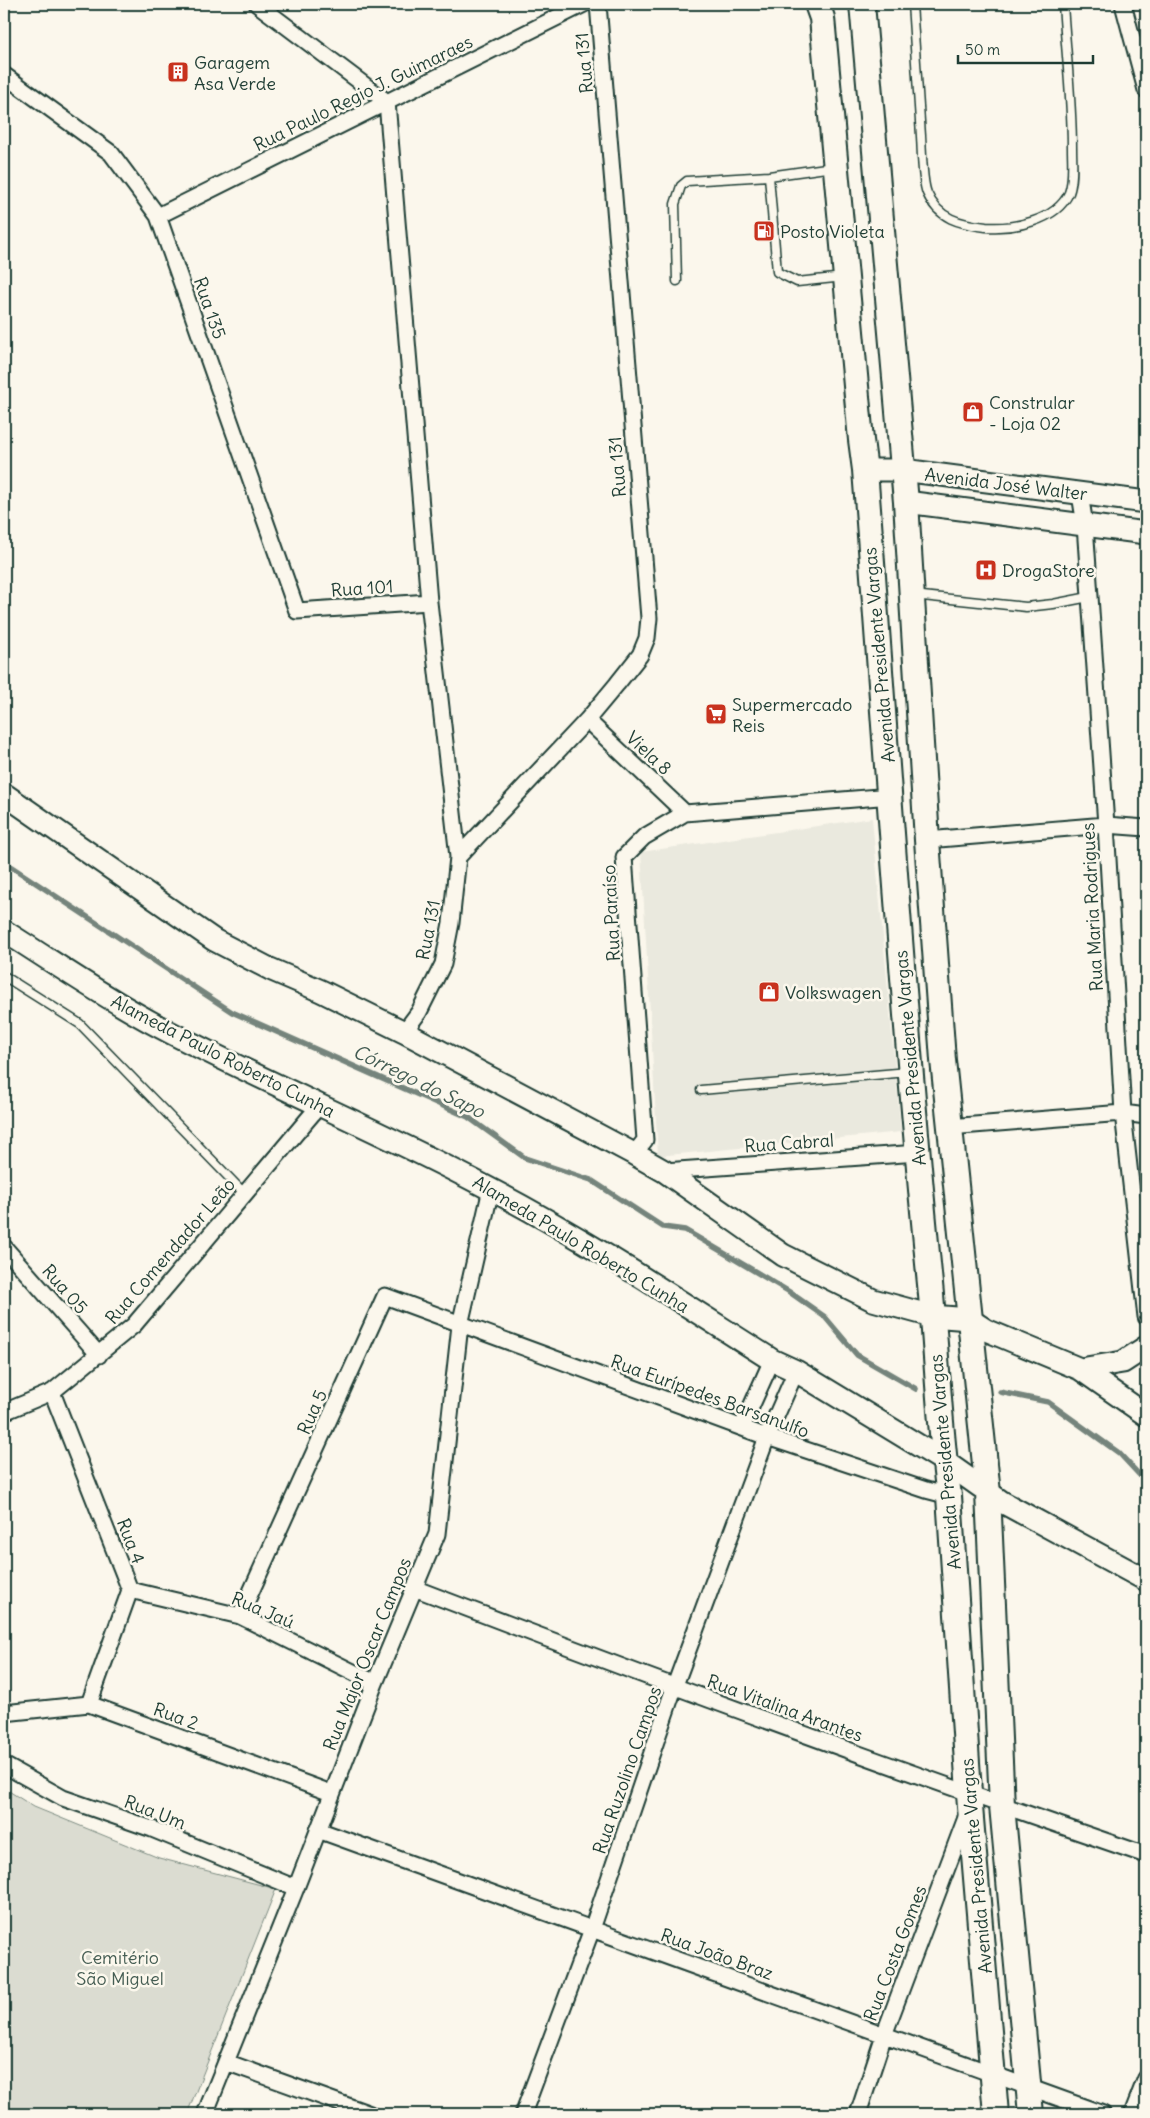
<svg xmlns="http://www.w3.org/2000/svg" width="1150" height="2118" font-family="Delius,sans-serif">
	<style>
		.built { fill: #eae9de }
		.green { fill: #dbdcd1; stroke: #7d8c82 }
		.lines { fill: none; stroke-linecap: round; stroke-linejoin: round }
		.stream { stroke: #74847b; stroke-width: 5.5 }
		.lane-casing { stroke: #1f3d34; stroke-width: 11 }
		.street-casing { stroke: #1f3d34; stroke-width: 19 }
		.secondary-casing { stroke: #1f3d34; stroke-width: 25 }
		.primary-casing { stroke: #1f3d34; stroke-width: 28 }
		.lane { stroke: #fbf7ec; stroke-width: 8 }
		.street { stroke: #fbf7ec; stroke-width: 15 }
		.secondary { stroke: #fbf7ec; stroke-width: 21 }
		.primary { stroke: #fbf7ec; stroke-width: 24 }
		.labels { text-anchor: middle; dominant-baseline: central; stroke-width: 5; stroke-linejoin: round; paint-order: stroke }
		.poi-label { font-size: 18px; fill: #1f3d34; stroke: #fbf7ec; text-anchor: start }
		.street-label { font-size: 18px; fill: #1f3d34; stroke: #fbf7ec }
		.park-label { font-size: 18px; fill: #455d53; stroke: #fbf7ec }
		.water-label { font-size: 19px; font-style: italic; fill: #425b52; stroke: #fbf7ec }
	</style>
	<rect width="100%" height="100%" fill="#fbf7ec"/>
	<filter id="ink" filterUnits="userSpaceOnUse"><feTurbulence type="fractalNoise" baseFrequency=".02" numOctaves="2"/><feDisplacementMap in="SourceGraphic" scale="10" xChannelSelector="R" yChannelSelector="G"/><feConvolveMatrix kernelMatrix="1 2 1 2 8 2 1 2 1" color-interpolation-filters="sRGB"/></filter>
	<g filter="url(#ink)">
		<!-- built -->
		<path class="built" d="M 872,818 L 901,1132 L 658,1156 L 641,852 Z"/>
		<!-- green -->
		<path class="green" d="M 4,1788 L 34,1807 L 159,1858 L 276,1889 L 187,2114 L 4,2114 Z"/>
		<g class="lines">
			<!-- stream -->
			<path class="stream" d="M 4,862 L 232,1012 L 468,1117 L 525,1158 L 591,1180 L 663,1227 L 685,1230 L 719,1250 L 788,1291 L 825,1317 L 857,1355 L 916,1389
				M 1000,1392 L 1048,1402 L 1119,1453 L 1146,1482"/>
			<!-- lane casing -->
			<g class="lane-casing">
				<path id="lane" d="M 912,4 C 915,48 918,92 921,136 C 922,151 922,181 927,193 C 938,219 960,224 986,227 C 1014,229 1056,221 1069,193 C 1074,180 1072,161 1072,148 C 1072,100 1066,52 1063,4
					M 833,167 L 769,176 L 777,272 L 797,282 L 844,277
					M 677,281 L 675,204 L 681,186 L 687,181 L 769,176
					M 913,595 L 1026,607 L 1053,604 L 1089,597
					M 4,976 L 80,1024 L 245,1194
					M 701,1090 L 908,1072"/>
			</g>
			<!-- street casing -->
			<g class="street-casing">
				<path id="street" d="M 257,4 L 387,102 L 429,602 L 458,857 L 451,923 L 443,964 L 419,1012 L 404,1032
					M 1123,4 L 1146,90
					M 4,75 L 111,153 L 158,216 L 297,611 L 429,602
					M 158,216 L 584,4
					M 1080,494 L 1085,525 L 1106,825 L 1123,1113 L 1146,1317
					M 587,720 L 685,813
					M 927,840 L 1106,825 L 1146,828
					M 458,857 L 587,720 L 617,684 L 640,655 L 647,638 L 649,618 L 598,4
					M 949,1127 L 1123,1113 L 1146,1116
					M 634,1154 L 645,1140 L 624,857 L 644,837 L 685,813 L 891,796
					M 664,1171 L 918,1153
					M 4,1247 L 99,1355
					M 52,1392 L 130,1590 L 89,1704
					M 4,1412 L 52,1392 L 134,1325 L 319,1106
					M 742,1427 L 772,1360
					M 414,1588 C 656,1681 900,1771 1146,1855
					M 130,1590 L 240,1616 L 375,1683
					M 240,1616 L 385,1296 L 767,1437 L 926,1490 L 949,1496
					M 4,1713 L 89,1704 L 331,1793
					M 4,1765 L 63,1798 L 152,1829 L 296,1888
					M 318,1830 L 1103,2114
					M 226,2062 L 370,2114
					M 205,2114 L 296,1888 L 375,1683 L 437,1534 L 460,1325 L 491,1189
					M 523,2114 L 592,1929 L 674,1688 L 767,1437 L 796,1371
					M 858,2114 L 884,2035 L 967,1815
					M 1132,2114 L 1146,2078"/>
			</g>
			<!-- secondary casing -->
			<g class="secondary-casing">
				<path id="secondary" d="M 865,470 L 903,470 L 1146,502
					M 906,502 L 1146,533
					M 4,794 L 214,940 L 270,969 L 321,991 L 404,1032 L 634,1154 L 664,1171 L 783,1255 L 873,1300 L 932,1316 L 969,1319 L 986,1330 L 1080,1369 L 1146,1415
					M 4,931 C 55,963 105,998 158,1026 C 267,1084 380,1130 488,1188 C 586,1239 679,1301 772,1360 L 796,1371 L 944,1461 L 1002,1502 L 1146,1580
					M 1080,1369 L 1123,1362 L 1146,1347"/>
			</g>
			<!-- primary casing -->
			<g class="primary-casing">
				<path id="primary" d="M 817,4 L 822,18 L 861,440 L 865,470 C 886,741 903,1013 930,1284 C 937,1355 939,1426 949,1496 L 970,1807 L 996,2114
					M 862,4 L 906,502 L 927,840 L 943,1060 L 988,1493 L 1002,1806 L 1031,2114"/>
			</g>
			<!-- lane -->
			<use href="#lane" class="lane"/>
			<!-- street -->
			<use href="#street" class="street"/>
			<!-- secondary -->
			<use href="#secondary" class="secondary"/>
			<!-- primary -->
			<use href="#primary" class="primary"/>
		</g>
	</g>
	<!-- icons -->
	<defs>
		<g id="building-square" transform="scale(1.125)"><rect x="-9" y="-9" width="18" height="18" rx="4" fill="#c8321e" stroke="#fbf7ec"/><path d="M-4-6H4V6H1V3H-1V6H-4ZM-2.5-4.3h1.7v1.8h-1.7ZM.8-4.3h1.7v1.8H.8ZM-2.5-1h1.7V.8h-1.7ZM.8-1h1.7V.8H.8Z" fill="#fff"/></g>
		<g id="fuel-square" transform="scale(1.125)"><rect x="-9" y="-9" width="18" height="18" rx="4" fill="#c8321e" stroke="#fbf7ec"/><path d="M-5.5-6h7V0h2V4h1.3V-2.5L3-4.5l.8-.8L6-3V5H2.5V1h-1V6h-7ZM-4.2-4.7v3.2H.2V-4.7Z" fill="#fff"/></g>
		<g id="shop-square" transform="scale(1.125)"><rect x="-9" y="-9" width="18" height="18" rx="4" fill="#c8321e" stroke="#fbf7ec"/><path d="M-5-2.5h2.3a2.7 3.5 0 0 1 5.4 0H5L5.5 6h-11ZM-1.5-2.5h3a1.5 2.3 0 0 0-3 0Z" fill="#fff"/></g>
		<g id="hospital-square" transform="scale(1.125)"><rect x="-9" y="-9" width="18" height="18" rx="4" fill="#c8321e" stroke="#fbf7ec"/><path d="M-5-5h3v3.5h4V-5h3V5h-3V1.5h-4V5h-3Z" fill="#fff"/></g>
		<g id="supermarket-square" transform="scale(1.125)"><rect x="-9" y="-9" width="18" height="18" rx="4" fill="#c8321e" stroke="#fbf7ec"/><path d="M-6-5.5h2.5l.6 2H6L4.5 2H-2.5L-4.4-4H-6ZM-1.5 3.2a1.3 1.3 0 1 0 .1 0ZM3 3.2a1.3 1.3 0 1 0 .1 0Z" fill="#fff"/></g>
	</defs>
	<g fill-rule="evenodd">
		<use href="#building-square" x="178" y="72"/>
		<use href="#fuel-square" x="764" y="231"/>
		<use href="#shop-square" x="973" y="412"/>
		<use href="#hospital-square" x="986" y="570"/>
		<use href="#supermarket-square" x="716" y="714"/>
		<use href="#shop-square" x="769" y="992"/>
	</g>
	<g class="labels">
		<!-- poi labels -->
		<g class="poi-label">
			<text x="194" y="62">Garagem<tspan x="194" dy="21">Asa Verde</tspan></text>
			<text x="780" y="231">Posto Violeta</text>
			<text x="989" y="402">Constrular<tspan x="989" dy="21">- Loja 02</tspan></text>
			<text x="1002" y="570">DrogaStore</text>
			<text x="732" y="704">Supermercado<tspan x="732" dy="21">Reis</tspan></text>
			<text x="785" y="992">Volkswagen</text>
		</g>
		<!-- street labels -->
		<g class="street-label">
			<text transform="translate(584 63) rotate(-95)">Rua 131</text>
			<text transform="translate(363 93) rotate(-26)">Rua Paulo Regio J. Guimaraes</text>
			<text transform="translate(210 308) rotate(71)">Rua 135</text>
			<text transform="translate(617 467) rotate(-95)">Rua 131</text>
			<text transform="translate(1006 484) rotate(7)">Avenida José Walter</text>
			<text transform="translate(362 588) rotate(-4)">Rua 101</text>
			<text transform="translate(879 655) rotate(-95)">Avenida Presidente Vargas</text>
			<text transform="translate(649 753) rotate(43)">Viela 8</text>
			<text transform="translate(1092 907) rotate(-93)">Rua Maria Rodrigues</text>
			<text transform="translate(611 913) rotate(-93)">Rua Paraíso</text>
			<text transform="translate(428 930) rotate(-79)">Rua 131</text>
			<text transform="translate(223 1056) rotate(27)">Alameda Paulo Roberto Cunha</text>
			<text transform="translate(910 1058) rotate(-95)">Avenida Presidente Vargas</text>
			<text transform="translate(789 1143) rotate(-4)">Rua Cabral</text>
			<text transform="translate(581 1244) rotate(31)">Alameda Paulo Roberto Cunha</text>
			<text transform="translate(170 1251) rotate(-49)">Rua Comendador Leão</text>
			<text transform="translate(65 1289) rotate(49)">Rua 05</text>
			<text transform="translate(710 1396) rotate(20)">Rua Eurípedes Barsanulfo</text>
			<text transform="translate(312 1412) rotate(-66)">Rua 5</text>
			<text transform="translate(945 1462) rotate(-95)">Avenida Presidente Vargas</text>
			<text transform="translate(131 1541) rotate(69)">Rua 4</text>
			<text transform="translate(263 1610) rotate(23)">Rua Jaú</text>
			<text transform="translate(367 1654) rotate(-68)">Rua Major Oscar Campos</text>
			<text transform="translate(785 1708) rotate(20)">Rua Vitalina Arantes</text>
			<text transform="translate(176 1716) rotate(20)">Rua 2</text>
			<text transform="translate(627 1770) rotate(-71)">Rua Ruzolino Campos</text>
			<text transform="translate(155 1812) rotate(21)">Rua Um</text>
			<text transform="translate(976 1866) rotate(-95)">Avenida Presidente Vargas</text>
			<text transform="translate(895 1953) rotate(-69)">Rua Costa Gomes</text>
			<text transform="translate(717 1954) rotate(20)">Rua João Braz</text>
		</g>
		<!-- park labels -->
		<g class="park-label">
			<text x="120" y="1957">Cemitério<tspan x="120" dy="21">São Miguel</tspan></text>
		</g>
		<!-- water labels -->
		<g class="water-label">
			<text transform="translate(419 1081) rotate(26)">Córrego do Sapo</text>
		</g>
	</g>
	<!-- margin -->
	<rect width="1150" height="2118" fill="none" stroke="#fbf7ec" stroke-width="20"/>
	<rect x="10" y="10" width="1130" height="2098" fill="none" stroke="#1f3d34" stroke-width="2" filter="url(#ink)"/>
	<!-- scale -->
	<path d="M958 55v8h135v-8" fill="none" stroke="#1f3d34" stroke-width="2.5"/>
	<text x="965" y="55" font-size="15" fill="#1f3d34" stroke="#fbf7ec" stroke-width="4" paint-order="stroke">50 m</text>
</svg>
